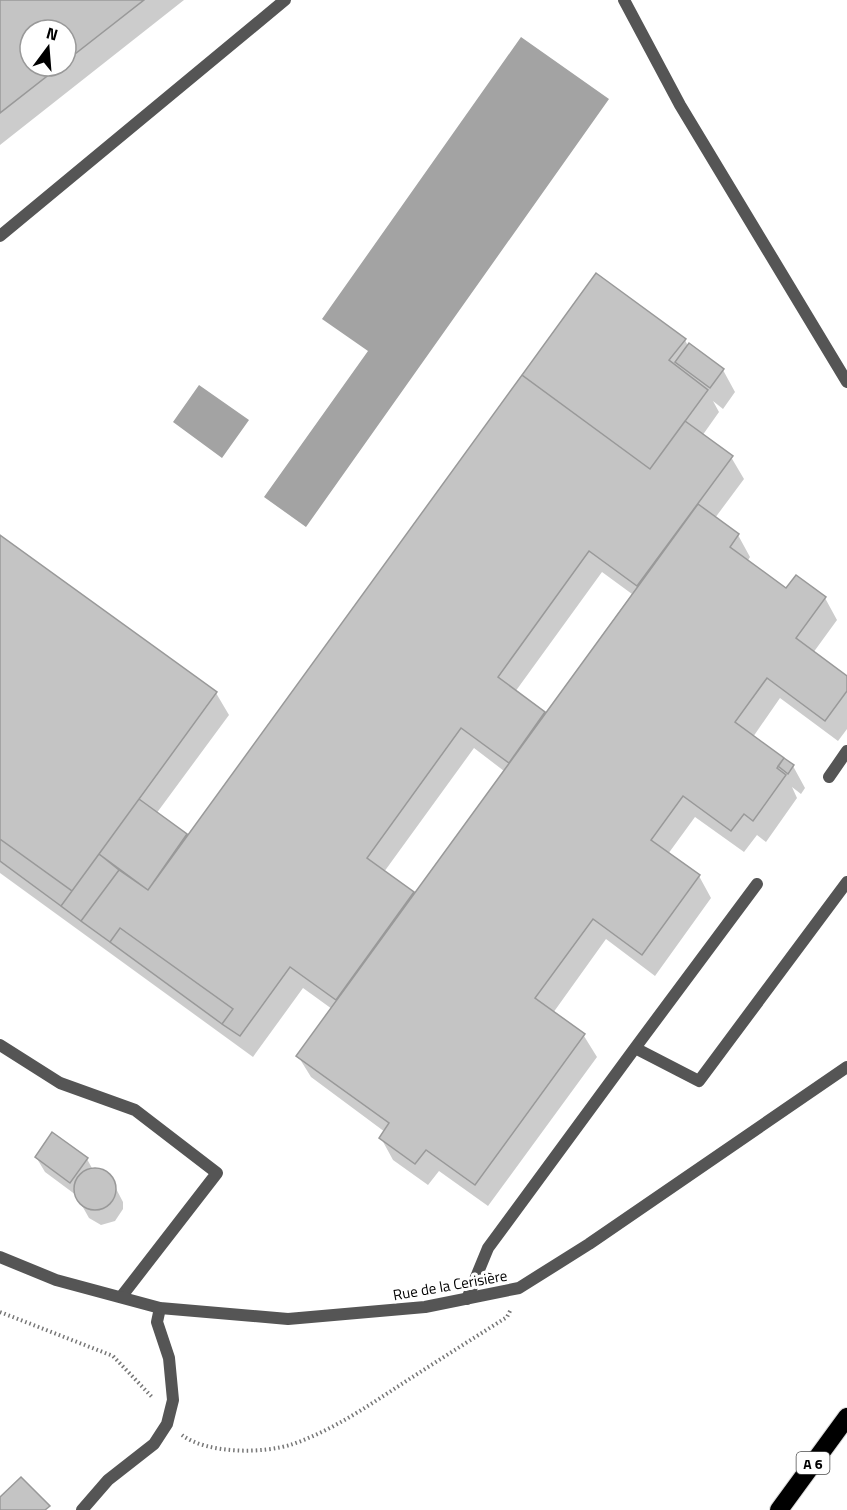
<svg xmlns="http://www.w3.org/2000/svg" width="847" height="1510" font-family="'Titillium Web',sans-serif">
	<style>
		.water { fill: #a3a3a3 }
		.shadow { fill: #0003; fill-rule: evenodd }
		.building { fill: #c4c4c4; stroke: #999; stroke-width: 1.5 }
		.lines { fill: none; stroke-linecap: round; stroke-linejoin: round }
		.highway-casing { stroke: #dbdbdb; stroke-width: 20 }
		.path { stroke: #777; stroke-width: 4; stroke-dasharray: 1.5 3; stroke-linecap: butt }
		.lane { stroke: #555; stroke-width: 12 }
		.street { stroke: #555; stroke-width: 12 }
		.highway { stroke: #000; stroke-width: 18 }
		.labels { text-anchor: middle; dominant-baseline: central; stroke-width: 6; stroke-linejoin: round; paint-order: stroke }
		.shield { fill: #fff; stroke: #4c4c4c; stroke-width: 1.5 }
		.shield-label { font-size: 14px; font-weight: bold; fill: #000 }
		.street-label { font-size: 15px; fill: #000; stroke: #fff }
	</style>
	<rect width="100%" height="100%" fill="#fff"/>
	<!-- water -->
	<path class="water" d="M 521,37 L 609,99 L 306,527 L 264,497 L 368,351 L 322,319 Z
		M 199,385 L 249,420 L 222,458 L 173,422 Z"/>
	<!-- shadow -->
	<path class="shadow" d="M 0,0 L 184,0 L 0,145 ZM 30,30 L 66,30 L 66,66 L 30,66 Z
		M 685,340 L 688,346 L 723,370 L 735,392 L 723,409 L 713,401 L 719,412 L 702,436 L 731,457 L 744,479 L 715,518 L 738,535 L 750,557 L 747,562 L 787,590 L 825,598 L 837,620 L 813,653 L 847,678 L 847,729 L 838,741 L 780,698 L 753,737 L 793,766 L 805,788 L 801,794 L 792,787 L 797,798 L 766,842 L 757,835 L 744,852 L 695,817 L 668,854 L 699,876 L 711,898 L 655,976 L 606,939 L 553,1013 L 584,1036 L 597,1057 L 488,1206 L 439,1171 L 428,1185 L 393,1160 L 381,1138 L 385,1132 L 311,1077 L 298,1056 L 332,1009 L 303,988 L 253,1057 L 0,873 L 0,537 L 216,693 L 229,715 L 156,814 L 188,837 ZM 602,572 L 632,594 L 545,714 L 515,692 ZM 474,748 L 504,771 L 415,894 L 384,872 Z
		M 53,1134 L 87,1159 L 93,1170 L 99,1170 L 111,1179 L 123,1202 L 123,1209 L 115,1221 L 101,1225 L 89,1218 L 76,1195 L 45,1172 L 36,1157 Z"/>
	<!-- building -->
	<path class="building" d="M 0,0 L 144,0 L 66,61 L 66,30 L 30,30 L 30,66 L 60,66 L 0,113 Z
		M 596,273 L 686,339 L 669,360 L 708,390 L 650,469 L 522,375 Z
		M 689,343 L 724,369 L 710,388 L 675,362 Z
		M 522,375 L 650,469 L 685,421 L 733,456 L 637,586 L 589,551 L 498,677 L 545,712 L 509,763 L 461,728 L 367,858 L 414,892 L 336,1000 L 290,967 L 240,1036 L 222,1024 L 233,1009 L 120,928 L 110,942 L 81,921 L 119,870 L 148,890 Z
		M 698,504 L 739,534 L 730,547 L 786,588 L 796,575 L 826,597 L 796,638 L 847,676 L 847,691 L 825,721 L 767,678 L 735,722 L 784,758 L 777,768 L 786,775 L 753,821 L 744,814 L 731,831 L 683,796 L 651,840 L 700,875 L 642,955 L 593,919 L 535,998 L 585,1034 L 475,1185 L 426,1150 L 415,1164 L 379,1138 L 389,1123 L 296,1056 Z
		M 0,535 L 217,692 L 72,891 L 0,839 Z
		M 784,758 L 794,765 L 788,774 L 778,766 Z
		M 139,799 L 187,834 L 148,890 L 99,854 Z
		M 0,839 L 72,891 L 61,906 L 0,861 Z
		M 99,854 L 119,870 L 81,921 L 61,906 Z
		M 120,928 L 233,1009 L 222,1024 L 110,942 Z
		M 52,1132 L 88,1158 L 70,1183 L 35,1157 Z
		M74 1189a21 21 0 1 1 42 0a21 21 0 1 1-42 0Z
		M 21,1477 L 50,1506 L 45,1510 L 0,1510 L 0,1497 Z"/>
	<g class="lines">
		<!-- highway casing -->
		<g class="highway-casing">
			<path id="highway" d="M 779,1510 L 847,1417"/>
		</g>
		<!-- path -->
		<path class="path" d="M 0,1312 L 113,1356 L 153,1398
			M 182,1435 C 207,1454 264,1454 293,1444 C 330,1431 362,1410 394,1389 C 431,1365 469,1341 507,1317 L 511,1309"/>
		<!-- lane -->
		<path class="lane" d="M 0,236 L 285,0
			M 829,777 L 847,751
			M 0,1045 L 60,1083 L 135,1110 L 217,1173 L 121,1297
			M 635,1048 L 757,884
			M 467,1299 L 488,1248 L 635,1048 L 699,1081 L 847,882
			M 82,1510 L 108,1480 L 154,1444 L 167,1424 L 173,1400 L 169,1358 L 157,1322 L 160,1308"/>
		<!-- street -->
		<path class="street" d="M 624,0 L 680,105 L 847,382
			M 0,1257 L 56,1280 L 160,1308 L 288,1319 L 425,1307 L 519,1288 L 589,1244 L 847,1067"/>
		<!-- highway -->
		<use href="#highway" class="highway"/>
	</g>
	<g class="labels">
		<!-- shield labels -->
		<rect class="shield" x="796.5" y="1452" width="33" height="22" rx="4.5"/>
		<g class="shield-label">
			<text x="813" y="1463">A 6</text>
		</g>
		<!-- street labels -->
		<g class="street-label">
			<text transform="translate(450 1285) rotate(-10)">Rue de la Cerisière</text>
		</g>
	</g>
	<!-- north arrow -->
	<g transform="translate(48 48) rotate(16)"><circle r="28" fill="#ffffff" stroke="#999999" stroke-width="1.5"/>
	<path d="M0-4.5L10 22L0 15L-10 22Z" fill="#000000"/>
	<text y="-9" font-size="16" font-weight="bold" text-anchor="middle" fill="#000000">N</text>
	</g>
</svg>
